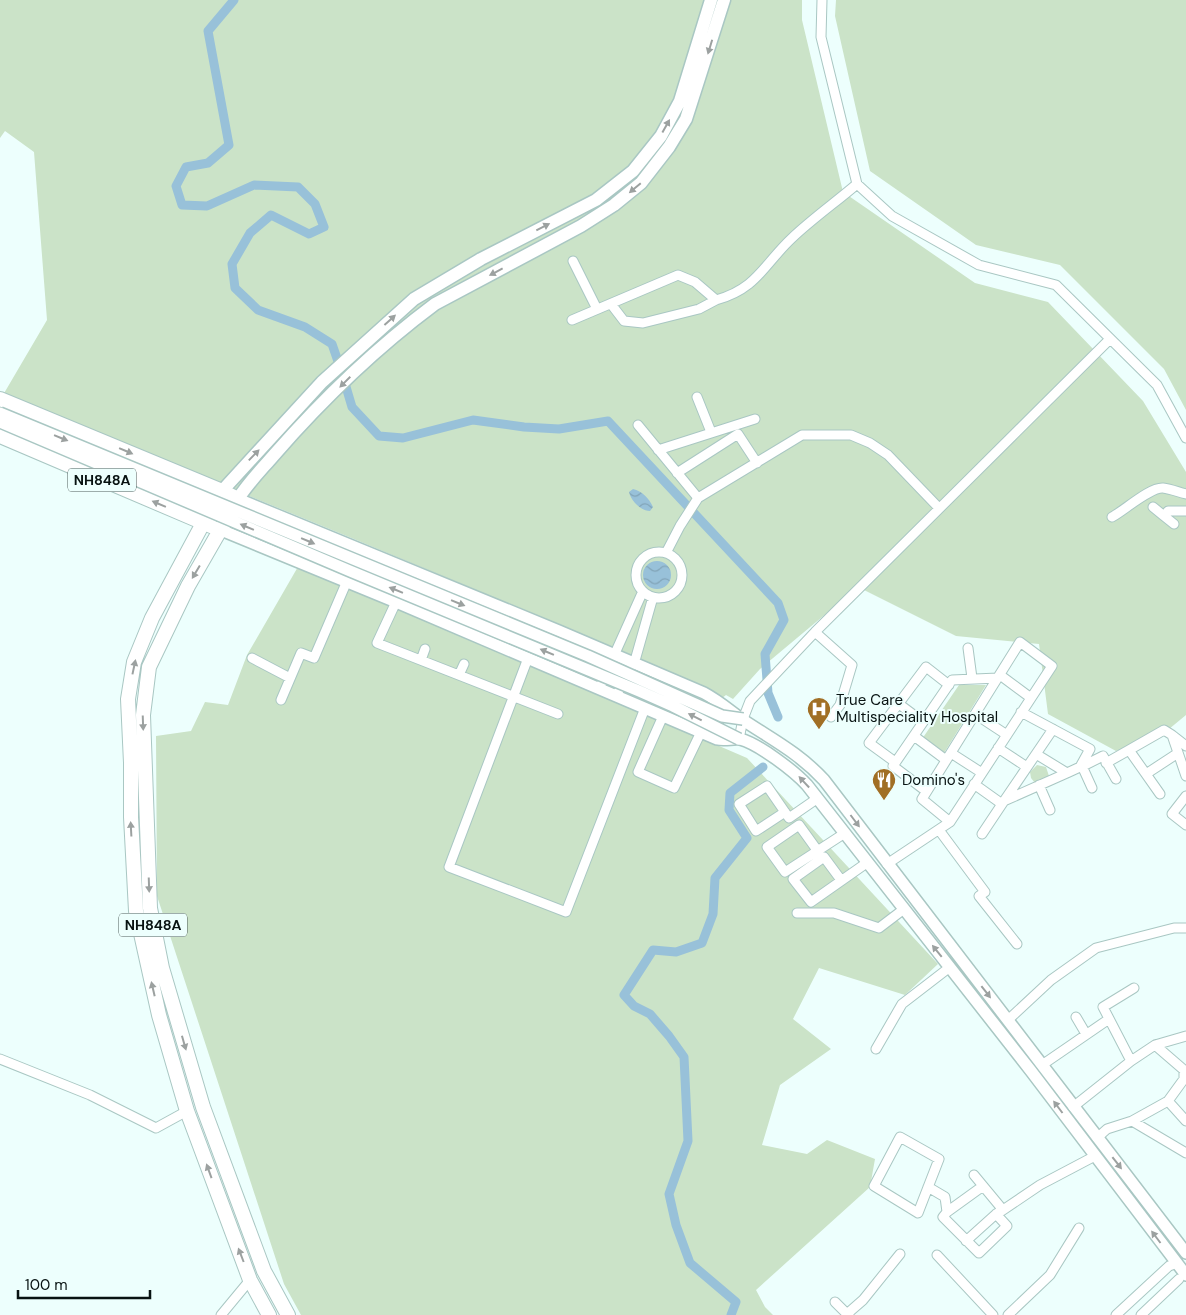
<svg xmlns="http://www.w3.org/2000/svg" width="1186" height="1315" font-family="'DM Sans',sans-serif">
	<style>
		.green { fill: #cbe3c8 }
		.water { fill: url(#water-waves) }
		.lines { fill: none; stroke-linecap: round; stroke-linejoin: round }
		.canal { stroke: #98c1d9; stroke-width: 9 }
		.minor-casing { stroke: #a9c7c3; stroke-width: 11 }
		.secondary-casing { stroke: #a9c7c3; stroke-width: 14 }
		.primary-casing { stroke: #a9c7c3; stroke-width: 15 }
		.trunk-casing { stroke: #a9c7c3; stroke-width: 16 }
		.minor { stroke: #fff; stroke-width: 9 }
		.secondary { stroke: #fff; stroke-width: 11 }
		.primary { stroke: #fff; stroke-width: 12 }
		.trunk { stroke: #fff; stroke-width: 14 }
		.secondary-bridge-casing { stroke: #a9c7c3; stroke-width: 14; stroke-linecap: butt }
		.secondary-bridge { stroke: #fff; stroke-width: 11 }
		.oneway { fill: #9ca1a0 }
		.labels { text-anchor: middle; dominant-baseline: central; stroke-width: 4; stroke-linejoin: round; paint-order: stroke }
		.shield { fill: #edfffd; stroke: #4d5a58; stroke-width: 1 }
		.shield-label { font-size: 14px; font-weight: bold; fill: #081312 }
		.poi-label { font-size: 15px; fill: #081312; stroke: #edfffd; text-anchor: start }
	</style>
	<defs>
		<pattern id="water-waves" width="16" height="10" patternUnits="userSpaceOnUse" patternTransform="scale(1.25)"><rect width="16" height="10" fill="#98c1d9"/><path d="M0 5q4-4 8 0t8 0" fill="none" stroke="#82a5b9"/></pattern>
	</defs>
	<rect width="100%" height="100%" fill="#edfffd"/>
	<!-- green -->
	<path class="green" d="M 0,0 L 802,0 L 802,20 L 843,192 L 975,283 L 1048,302 L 1143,401 L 1186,472 L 1186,715 L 1163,734 L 1116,751 L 1048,714 L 1039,644 L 956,636 L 858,587 L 760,669 L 733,699 L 726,695 L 721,699 L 636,657 L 354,539 L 3,395 L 47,320 L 34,152 L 5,131 L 0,138 Z
		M 836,0 L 1186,0 L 1186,410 L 1164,369 L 1060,265 L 976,245 L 870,171 L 835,16 Z
		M 299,565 L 747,758 L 938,964 L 905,995 L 819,968 L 793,1019 L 831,1049 L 780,1085 L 762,1145 L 807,1154 L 827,1140 L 875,1159 L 870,1187 L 756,1290 L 765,1307 L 773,1315 L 301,1315 L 284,1284 L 157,896 L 156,736 L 191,731 L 205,702 L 228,705 L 247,655 Z
		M 959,685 L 986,685 L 944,753 L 922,739 Z
		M 1037,765 L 1046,767 L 1049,776 L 1035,783 L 1031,778 L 1030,772 Z"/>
	<!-- water -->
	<path class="water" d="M 633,489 C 642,491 649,498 653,507 L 650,511 C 641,511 631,501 629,492 Z
		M643 575a14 14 0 1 1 28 0a14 14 0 1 1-28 0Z"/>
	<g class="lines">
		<!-- canal -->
		<path class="canal" d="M 234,0 L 208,31 L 229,145 L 208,163 L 186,167 L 176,186 L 182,205 L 207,206 L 254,185 L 298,187 L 315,204 L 324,227 L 309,234 L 271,215 L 250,233 L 232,264 L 235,288 L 258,310 L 305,327 L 332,344 L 341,370 L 352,407 L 379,436 L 403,438 L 473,420 L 524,427 L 559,429 L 608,421 L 778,603 L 784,620 L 765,654 L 768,693 L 778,717
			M 731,1315 L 736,1302 L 690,1263 L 676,1225 L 669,1194 L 688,1141 L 684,1057 L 669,1036 L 650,1014 L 634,1006 L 624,995 L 653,950 L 676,952 L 702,943 L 713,914 L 715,878 L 747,838 L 729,810 L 730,793 L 763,767"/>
		<!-- minor casing -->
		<g class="minor-casing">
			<path id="minor" d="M 822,0 L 821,37 L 857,184 L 892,216 L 979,265 L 1056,285 L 1157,385 L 1186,438
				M 573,261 L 597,309
				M 716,300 C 757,289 764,264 792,238 C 812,219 836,202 857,184
				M 572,320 L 678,275 L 695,282 L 716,300 L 699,309 L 643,323 L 624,321 L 611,304
				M 697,397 L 711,432
				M 638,425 L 698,498
				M 658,450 L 755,419
				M 677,473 L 738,434 L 757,463
				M 1153,507 L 1164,516
				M 1112,517 C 1125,510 1150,487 1163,488 C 1171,489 1178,492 1186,494
				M 1174,524 L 1164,516 L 1168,511 L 1186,511
				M636 575a23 23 0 1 1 46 0a23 23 0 1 1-46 0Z
				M 666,553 L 680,526 L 698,498 L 802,435 L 851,435 L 870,443 L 888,455 L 939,508
				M 396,602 L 377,643 L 558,714
				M 815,632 L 852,665 L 840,705 L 831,717
				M 968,648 L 972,678
				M 252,658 L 290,678
				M 528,658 L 449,867 L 566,912 L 645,708
				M 421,660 L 425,649
				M 459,675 L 464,664
				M 1000,675 L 1031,698
				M 599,689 L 643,591
				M 616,696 L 636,657 L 653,597
				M 281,700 L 301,653 L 314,658 L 347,581
				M 899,704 L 923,722
				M 1021,712 L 1090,749 L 1080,767 L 1067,773
				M 975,714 L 1007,735
				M 663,716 L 638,772 L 674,788 L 701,732
				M 914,736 L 946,760
				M 739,739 L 743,719 L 750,701 L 815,632 L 1110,339
				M 1186,746 L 1172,735 L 1186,776
				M 998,748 L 1027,767
				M 951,753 L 982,773
				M 1036,754 L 1053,729
				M 895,762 L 869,743 L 926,667 L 949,685
				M 1106,763 L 1129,750
				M 1082,766 L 1092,788
				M 1081,767 L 1103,756 L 1116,779
				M 1146,774 L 1178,753
				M 974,784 L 1002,804 L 1004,801 L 1036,754 L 1067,773 L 1004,801
				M 1039,785 L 1050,810
				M 926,791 L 893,766 L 952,680 L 998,678
				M 1160,794 L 1129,750 L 1164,730 L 1172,735
				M 1186,796 L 1172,814 L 1186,825
				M 785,812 L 756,831 L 739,804 L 767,786 L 789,818 L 818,798
				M 939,830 L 985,892 L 979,896 L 1017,944
				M 982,834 L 1002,804
				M 817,850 L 799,825 L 767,847 L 785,872 L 845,833
				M 887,864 L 950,822 L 1052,666 L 1020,642 L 922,799 L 950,822
				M 841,880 L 824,857 L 793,879 L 811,902 L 868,862
				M 797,913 L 834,913 L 879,928 L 904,909
				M 1134,988 L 1103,1007 L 1131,1061 L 1155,1045 L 1184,1070 L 1184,1079 L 1168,1101
				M 1076,1017 L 1086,1034
				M 1008,1020 L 1051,980 L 1096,948 L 1174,928 L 1186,928
				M 1155,1045 L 1186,1036
				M 876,1049 L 902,1004 L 950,967
				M 0,1059 L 90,1095 L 156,1128 L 187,1111
				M 1042,1065 L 1109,1019
				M 1073,1107 L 1131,1061
				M 1132,1121 L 1168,1101 L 1186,1121
				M 900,1137 L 939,1159 L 918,1213 L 874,1186 Z
				M 1097,1138 L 1107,1129 L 1132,1121 L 1186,1153
				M 974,1175 L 1003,1210 L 1040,1185 L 1095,1156
				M 983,1186 L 947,1212 L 943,1217 L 979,1253 L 1007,1226 L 996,1214 L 1003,1210
				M 928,1187 L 945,1197 L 947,1212
				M 966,1241 L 996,1214
				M 937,1255 L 993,1315
				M 835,1302 L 847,1314
				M 221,1315 L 250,1280
				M 849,1315 L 847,1314 L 863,1300 L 900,1254
				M 1008,1315 L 1050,1275 L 1079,1228
				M 1116,1315 L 1169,1266 L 1177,1263
				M 1141,1315 L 1179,1279"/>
		</g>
		<!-- secondary casing -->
		<g class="secondary-casing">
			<path id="secondary" d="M 238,499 L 559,631 L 704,693 C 719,701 730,711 743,720 C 773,740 799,753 824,780 L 1186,1253
				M 221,530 L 396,602 L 717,739 C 725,741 733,738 740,739 C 759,744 794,771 807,785 L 1031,1071 L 1186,1275"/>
		</g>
		<!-- primary casing -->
		<g class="primary-casing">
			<path id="primary" d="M 222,491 L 322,382 L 414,299 L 481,259 L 596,200 L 633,171 L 661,136 L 680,101 L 711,0
				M 238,499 C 248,483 262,469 274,455 C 322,400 376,348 435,304 L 581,226 L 614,205 L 641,183 L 669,147 L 686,119 L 724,0"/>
		</g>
		<!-- trunk casing -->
		<g class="trunk-casing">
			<path id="trunk" d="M 0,399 L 222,491 L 238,499 L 188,586 L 149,667 L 143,715 L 150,908 L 162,968 L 203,1107 L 264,1271 L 288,1315
				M 0,436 L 211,526
				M 215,501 L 152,618 L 134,662 L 128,699 L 131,763 L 131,817 L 136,911 L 159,1015 L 187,1111 L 250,1280 L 269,1315"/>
		</g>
		<!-- minor -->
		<use href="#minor" class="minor"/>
		<!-- secondary -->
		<use href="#secondary" class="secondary"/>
		<!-- primary -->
		<use href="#primary" class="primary"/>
		<!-- trunk -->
		<use href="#trunk" class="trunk"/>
		<!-- secondary-bridge casing -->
		<g class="secondary-bridge-casing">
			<path id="secondary-bridge" d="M 0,413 L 588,656 L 722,716 L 743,719
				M 0,422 L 350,571 L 639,691 L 673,706 L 739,739"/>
		</g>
		<!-- secondary-bridge -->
		<use href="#secondary-bridge" class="secondary-bridge"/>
	</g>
	<!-- one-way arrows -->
	<defs><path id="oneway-solid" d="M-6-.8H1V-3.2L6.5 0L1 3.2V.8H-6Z" transform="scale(1.25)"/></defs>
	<g class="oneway">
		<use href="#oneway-solid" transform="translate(710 47) rotate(107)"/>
		<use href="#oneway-solid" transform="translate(666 126) rotate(-61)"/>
		<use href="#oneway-solid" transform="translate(635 188) rotate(140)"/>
		<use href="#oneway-solid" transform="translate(543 227) rotate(-27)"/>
		<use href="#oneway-solid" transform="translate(496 272) rotate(152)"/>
		<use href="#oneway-solid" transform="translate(390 320) rotate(-42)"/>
		<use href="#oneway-solid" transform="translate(345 382) rotate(135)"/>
		<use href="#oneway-solid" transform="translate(61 438) rotate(22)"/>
		<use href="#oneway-solid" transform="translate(126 451) rotate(23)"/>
		<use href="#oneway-solid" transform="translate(254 455) rotate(-46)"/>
		<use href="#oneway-solid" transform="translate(159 504) rotate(-157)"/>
		<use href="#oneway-solid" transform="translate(247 527) rotate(-157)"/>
		<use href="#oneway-solid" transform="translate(308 541) rotate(23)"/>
		<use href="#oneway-solid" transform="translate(196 572) rotate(121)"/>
		<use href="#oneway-solid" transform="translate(396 590) rotate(-158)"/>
		<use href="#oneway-solid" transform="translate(458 603) rotate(22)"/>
		<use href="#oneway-solid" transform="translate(547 652) rotate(-157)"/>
		<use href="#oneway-solid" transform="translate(134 667) rotate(-78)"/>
		<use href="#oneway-solid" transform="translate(695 717) rotate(-153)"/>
		<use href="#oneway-solid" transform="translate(143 723) rotate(88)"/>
		<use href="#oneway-solid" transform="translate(804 782) rotate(-133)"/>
		<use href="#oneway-solid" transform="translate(855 821) rotate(53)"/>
		<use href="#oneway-solid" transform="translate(131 829) rotate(-93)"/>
		<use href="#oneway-solid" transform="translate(149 885) rotate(88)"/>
		<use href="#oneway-solid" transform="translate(937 951) rotate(-129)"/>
		<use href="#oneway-solid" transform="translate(153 989) rotate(-103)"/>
		<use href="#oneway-solid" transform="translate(986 992) rotate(52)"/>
		<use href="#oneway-solid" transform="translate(184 1043) rotate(74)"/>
		<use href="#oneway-solid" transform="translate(1058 1107) rotate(-127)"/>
		<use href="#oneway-solid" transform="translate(1117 1163) rotate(52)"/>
		<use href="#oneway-solid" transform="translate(209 1171) rotate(-110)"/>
		<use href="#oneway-solid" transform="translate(1156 1237) rotate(-127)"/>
		<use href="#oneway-solid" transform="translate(241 1255) rotate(-111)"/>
	</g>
	<!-- icons -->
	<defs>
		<g id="hospital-pin" transform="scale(1.25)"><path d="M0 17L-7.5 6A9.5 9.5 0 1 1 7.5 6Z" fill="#a16f25" stroke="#edfffd"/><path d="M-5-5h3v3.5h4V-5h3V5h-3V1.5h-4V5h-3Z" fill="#fff"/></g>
		<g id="restaurant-pin" transform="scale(1.25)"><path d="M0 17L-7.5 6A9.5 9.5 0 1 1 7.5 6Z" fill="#a16f25" stroke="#edfffd"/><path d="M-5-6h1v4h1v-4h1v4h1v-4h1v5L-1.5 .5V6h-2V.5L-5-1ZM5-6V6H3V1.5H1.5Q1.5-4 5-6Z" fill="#fff"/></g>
	</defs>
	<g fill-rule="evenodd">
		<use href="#hospital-pin" x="819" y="709"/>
		<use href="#restaurant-pin" x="884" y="780"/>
	</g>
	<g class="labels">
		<!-- shield labels -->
		<g class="shield">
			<rect x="68" y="468.5" width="68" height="23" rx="4"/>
			<rect x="119" y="913.5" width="68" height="23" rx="4"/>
		</g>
		<g class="shield-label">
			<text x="102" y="480">NH848A</text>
			<text x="153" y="925">NH848A</text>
		</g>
		<!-- poi labels -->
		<g class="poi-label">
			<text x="836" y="700">True Care<tspan x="836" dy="17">Multispeciality Hospital</tspan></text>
			<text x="902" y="780">Domino's</text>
		</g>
	</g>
	<!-- scale -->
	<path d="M18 1290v8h132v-8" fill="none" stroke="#081312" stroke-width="2.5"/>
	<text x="25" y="1290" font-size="15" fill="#081312" stroke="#edfffd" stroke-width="4" paint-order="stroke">100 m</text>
</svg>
